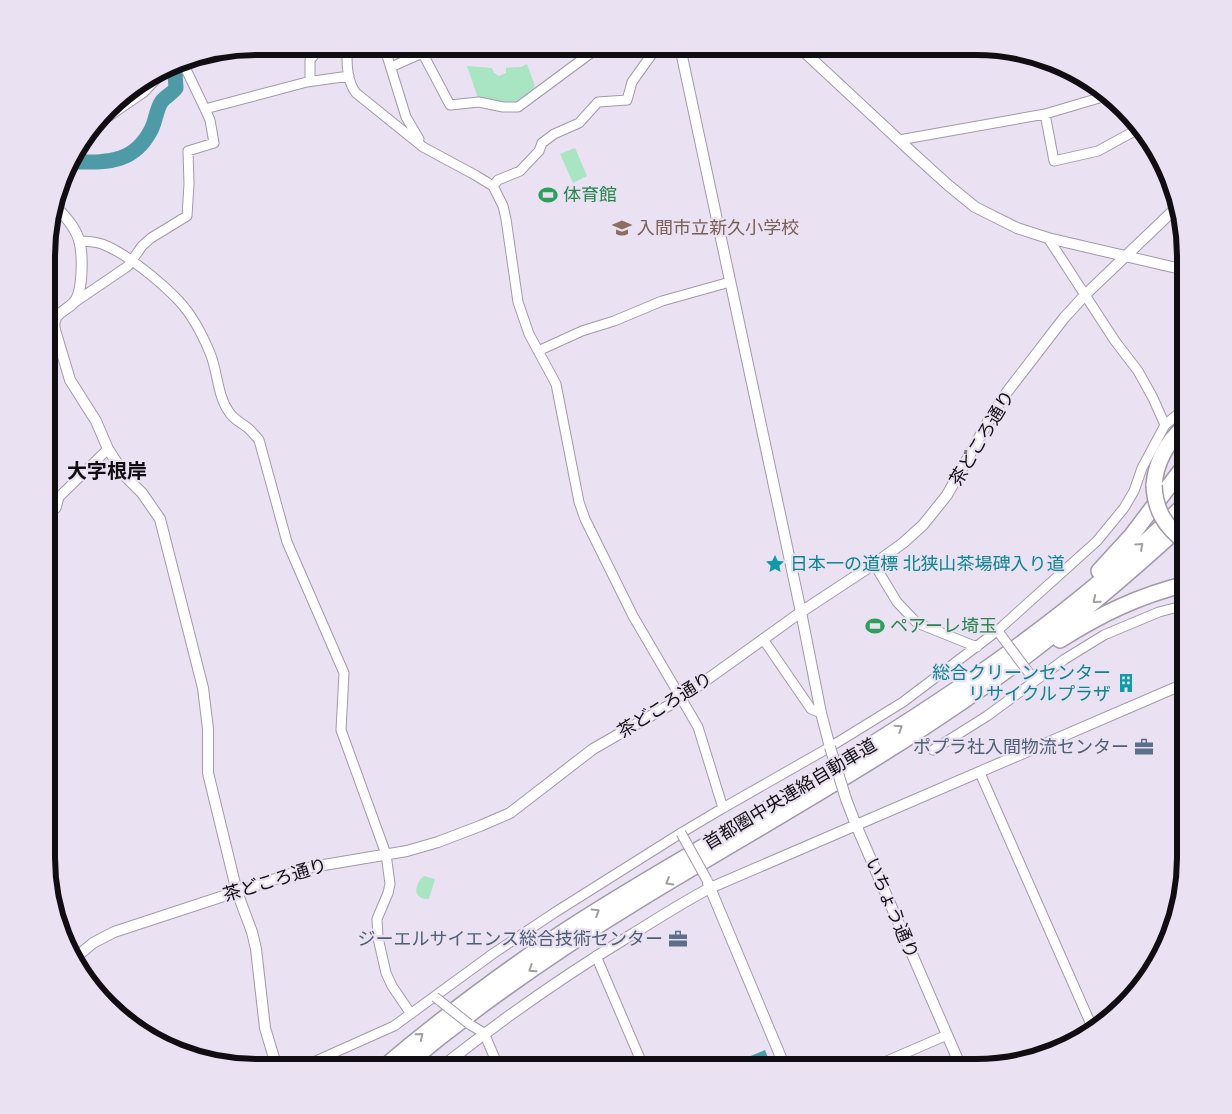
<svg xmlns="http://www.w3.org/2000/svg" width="1232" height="1114" font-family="Figtree,'Noto Sans JP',sans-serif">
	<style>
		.green { fill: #a9e4c3 }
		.water { fill: #4e9ba7 }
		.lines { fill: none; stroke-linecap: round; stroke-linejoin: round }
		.stream { stroke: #4e9ba7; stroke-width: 2.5 }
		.river { stroke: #4e9ba7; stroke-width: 15 }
		.minor-casing { stroke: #a299aa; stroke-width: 11 }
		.tertiary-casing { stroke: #a299aa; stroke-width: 12 }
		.motorway-casing { stroke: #a299aa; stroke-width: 18 }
		.minor { stroke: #fff; stroke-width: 9 }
		.tertiary { stroke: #fff; stroke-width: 10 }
		.motorway { stroke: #fff; stroke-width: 15 }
		.minor-bridge-casing { stroke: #a299aa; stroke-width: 11; stroke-linecap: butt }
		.tertiary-bridge-casing { stroke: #a299aa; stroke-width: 12; stroke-linecap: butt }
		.motorway-bridge-casing { stroke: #a299aa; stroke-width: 18; stroke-linecap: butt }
		.minor-bridge { stroke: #fff; stroke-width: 9 }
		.tertiary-bridge { stroke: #fff; stroke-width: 10 }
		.motorway-bridge { stroke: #fff; stroke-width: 15 }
		.oneway { stroke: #a09fa1 }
		.labels { text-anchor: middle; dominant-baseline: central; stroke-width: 4.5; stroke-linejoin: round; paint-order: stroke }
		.leisure-label { font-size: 18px; fill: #27864d; stroke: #eae1f2; text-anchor: start }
		.education-label { font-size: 18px; fill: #785e54; stroke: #eae1f2; text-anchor: start }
		.street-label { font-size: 18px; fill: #110e13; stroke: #eae1f2 }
		.culture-label { font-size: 18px; fill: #0d838f; stroke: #eae1f2; text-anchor: start }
		.service-label { font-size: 18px; fill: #4e5e75; stroke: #eae1f2; text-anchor: end }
		.quarter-label { font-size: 20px; font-weight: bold; fill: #110e13; stroke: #eae1f2 }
		.rim { fill: none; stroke: #110e13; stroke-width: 6 }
	</style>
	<rect width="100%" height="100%" fill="#eae1f2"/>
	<!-- green -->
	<path class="green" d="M 527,64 L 535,86 C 520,110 501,102 478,98 L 467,66 L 492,68 L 494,73 L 499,76 L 506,73 L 506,68 L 521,67 Z
		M 575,148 L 587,176 L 573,183 L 560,154 Z
		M 424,876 L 435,879 L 429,899 C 412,900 414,884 424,876 Z"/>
	<!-- water -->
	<path class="water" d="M 765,1050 L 772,1067 L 724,1067 Z"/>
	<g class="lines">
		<!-- stream -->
		<path class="stream" d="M 49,493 L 53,505"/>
		<!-- river -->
		<path class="river" d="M 70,162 C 105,162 133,165 151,130 C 156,121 156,109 162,101 C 166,96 173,93 176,88 L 175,73 L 191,57"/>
		<!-- minor casing -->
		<g class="minor-casing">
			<path id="minor" d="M 384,46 L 406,117 L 419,139 L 418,143
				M 391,67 L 418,55 L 423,54 L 450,105 L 479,102 L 503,107 L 518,107 L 599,47 L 624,50 L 654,49
				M 310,81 L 310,60 L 319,49 L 319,46
				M 205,109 L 307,82 L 349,76
				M 1045,114 L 1054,161 L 1098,151 L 1140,128
				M 102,121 L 144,92 L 164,71
				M 899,140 L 1045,114 L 1106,96
				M 493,186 L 498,180 L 520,171 L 539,151 L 542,143 L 554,134 L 579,123 L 598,102 L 627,100 L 632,82 L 657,47
				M 1048,238 L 1115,341 L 1138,371 L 1153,398 L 1165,425
				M 79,241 C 87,241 95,242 102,244 C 126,253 161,282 179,301 C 192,315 203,336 210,353 C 218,372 217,395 229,412 C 234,420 242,423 249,429 C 252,432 256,436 259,440 L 287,542 L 344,673 L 341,730 L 386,854 L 390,884 L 388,893 L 377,919 L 378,938 L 386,973 L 392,986 L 411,1014
				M 75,302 L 128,266 L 142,246 L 151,238 L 187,216 L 189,184 L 188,151 L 214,143 L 210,120 L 205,109 L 182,61
				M 538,351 L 582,331 L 614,321 L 662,301 L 730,282
				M 49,353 L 60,348
				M 49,513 L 56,508 L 59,497 L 108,449
				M 874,564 L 897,602 L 917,623 L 977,647
				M 763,639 L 811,709 L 821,713
				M 933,750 L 987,716 L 1065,659 L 1104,635 L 1159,612 L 1186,605
				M 980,773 L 1093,1029
				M 723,808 L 830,747 L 903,702 L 997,631 L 1097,541 L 1124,508 L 1134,491 L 1142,468 L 1165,425 L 1185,408
				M 596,956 L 644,1068
				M 469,1024 L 484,1033 L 499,1068
				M 873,1067 L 947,1035
				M 300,1068 L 394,1026 L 494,953 L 554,913 L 681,833 L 723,808 L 698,727 L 633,616 L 585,519 L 579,502 L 556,384 L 529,334 L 518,302 L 506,219 L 503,206 L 493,186 L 475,175 L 423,147 L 356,93 C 346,80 347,62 347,46"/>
		</g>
		<!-- tertiary casing -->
		<g class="tertiary-casing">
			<path id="tertiary" d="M 680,47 L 801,612 L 821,713 L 830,747
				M 799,47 L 916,156 L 948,185 L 975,207 L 1017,228 L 1048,238 L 1185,270
				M 54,206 C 64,214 75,227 79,240 C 83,253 83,290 75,301 C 67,312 51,312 55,330 L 70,380 L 96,421 L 108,449 L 126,477 L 142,493 L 160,519 L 203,688 L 208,729 L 208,773 L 237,892 L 252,932 L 256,949 L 265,1028 L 277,1068
				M 846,799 L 856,825 L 961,1067
				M 708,883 L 785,1067
				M 75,958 L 93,943 L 114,932 L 312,867 L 407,851 L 438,842 L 480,826 L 510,813 L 593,749 L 680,699 L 801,612 L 874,564 L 903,543 L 923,525 L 947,495 L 993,413 L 1007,392 L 1064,318 L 1086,294 L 1177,207
				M 440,1068 C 501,1020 565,975 631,935 C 657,919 683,902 710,888 L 1186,683"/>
		</g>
		<!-- motorway casing -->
		<g class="motorway-casing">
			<path id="motorway" d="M 1154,485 C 1156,461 1167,442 1185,426
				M 1099,571 L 1132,535 L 1185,465
				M 1060,640 C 1101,614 1138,596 1186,584
				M 383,1068 C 438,1021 496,978 556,937 C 626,890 700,850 772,806 C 918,718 1064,626 1185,504
				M 402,1068 C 476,1006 555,951 637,901 C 727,846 820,794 909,737 C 952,709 995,680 1035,649 C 1087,609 1137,566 1185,522"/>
		</g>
		<!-- minor -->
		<use href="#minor" class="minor"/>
		<!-- tertiary -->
		<use href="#tertiary" class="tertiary"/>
		<!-- motorway -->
		<use href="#motorway" class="motorway"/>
		<!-- minor-bridge casing -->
		<g class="minor-bridge-casing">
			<path id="minor-bridge" d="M 1000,634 L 1032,677
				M 681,833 L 707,880
				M 435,997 L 469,1024"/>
		</g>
		<!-- tertiary-bridge casing -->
		<g class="tertiary-bridge-casing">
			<path id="tertiary-bridge" d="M 830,747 L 846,799"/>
		</g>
		<!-- motorway-bridge casing -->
		<g class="motorway-bridge-casing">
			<path id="motorway-bridge" d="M 1154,485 C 1155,510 1165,527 1186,542"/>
		</g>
		<!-- minor-bridge -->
		<use href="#minor-bridge" class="minor-bridge"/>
		<!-- tertiary-bridge -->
		<use href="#tertiary-bridge" class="tertiary-bridge"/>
		<!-- motorway-bridge -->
		<use href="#motorway-bridge" class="motorway-bridge"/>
	</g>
	<!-- one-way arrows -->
	<defs><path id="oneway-chevron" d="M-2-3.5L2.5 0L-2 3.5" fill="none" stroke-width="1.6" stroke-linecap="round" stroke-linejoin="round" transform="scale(1.25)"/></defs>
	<g class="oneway">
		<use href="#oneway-chevron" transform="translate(1140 546) rotate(-42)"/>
		<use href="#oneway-chevron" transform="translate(1096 600) rotate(141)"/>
		<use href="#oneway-chevron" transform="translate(899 728) rotate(-33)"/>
		<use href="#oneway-chevron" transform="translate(669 882) rotate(149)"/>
		<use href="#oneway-chevron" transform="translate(596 912) rotate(-32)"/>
		<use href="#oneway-chevron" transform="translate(532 969) rotate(146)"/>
		<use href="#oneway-chevron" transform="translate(420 1036) rotate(-39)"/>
	</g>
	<!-- icons -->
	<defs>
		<g id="stadium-bare" transform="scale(1.5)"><path d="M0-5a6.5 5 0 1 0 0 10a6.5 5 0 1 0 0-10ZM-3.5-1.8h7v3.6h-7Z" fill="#2e9e5b" stroke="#eae1f2" stroke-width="2.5" paint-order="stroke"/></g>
		<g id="school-bare" transform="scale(1.5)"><path d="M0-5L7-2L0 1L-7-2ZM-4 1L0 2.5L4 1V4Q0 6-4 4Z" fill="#8d6e63" stroke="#eae1f2" stroke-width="2.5" paint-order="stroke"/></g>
		<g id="sight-bare" transform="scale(1.5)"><path d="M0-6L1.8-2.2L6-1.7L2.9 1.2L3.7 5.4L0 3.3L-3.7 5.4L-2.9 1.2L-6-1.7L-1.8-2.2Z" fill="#0f9aa8" stroke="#eae1f2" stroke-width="2.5" paint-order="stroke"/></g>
		<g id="building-bare" transform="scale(1.5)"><path d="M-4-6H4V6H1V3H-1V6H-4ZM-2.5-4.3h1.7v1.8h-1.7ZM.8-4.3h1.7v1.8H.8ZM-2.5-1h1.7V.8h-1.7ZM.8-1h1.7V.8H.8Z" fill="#0f9aa8" stroke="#eae1f2" stroke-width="2.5" paint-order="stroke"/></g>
		<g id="office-bare" transform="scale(1.5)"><path d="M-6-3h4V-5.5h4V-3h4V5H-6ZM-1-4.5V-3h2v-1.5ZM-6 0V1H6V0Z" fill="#5c6f8a" stroke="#eae1f2" stroke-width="2.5" paint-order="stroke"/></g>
	</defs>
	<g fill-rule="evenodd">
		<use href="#stadium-bare" x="548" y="195"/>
		<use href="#school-bare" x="622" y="228"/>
		<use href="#sight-bare" x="775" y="564"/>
		<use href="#stadium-bare" x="875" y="626"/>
		<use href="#building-bare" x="1126" y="683"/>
		<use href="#office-bare" x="1144" y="747"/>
		<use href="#office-bare" x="678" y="939"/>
	</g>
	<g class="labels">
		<!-- leisure labels -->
		<g class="leisure-label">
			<text x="563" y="195">体育館</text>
			<text x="890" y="626">ペアーレ埼玉</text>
		</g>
		<!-- education labels -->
		<g class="education-label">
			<text x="637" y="228">入間市立新久小学校</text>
		</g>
		<!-- street labels -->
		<g class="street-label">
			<text transform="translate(982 438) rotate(-59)">茶どころ通り</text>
			<text transform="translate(665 705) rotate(-32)">茶どころ通り</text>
			<text transform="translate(790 794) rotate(-31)">首都圏中央連絡自動車道</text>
			<text transform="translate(275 880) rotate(-17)">茶どころ通り</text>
			<text transform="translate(892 908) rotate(67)">いちょう通り</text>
		</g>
		<!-- culture labels -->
		<g class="culture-label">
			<text x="790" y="564">日本一の道標 北狭山茶場碑入り道</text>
			<text x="1111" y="673" text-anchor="end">総合クリーンセンター<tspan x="1111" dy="21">リサイクルプラザ</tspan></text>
		</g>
		<!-- service labels -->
		<g class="service-label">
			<text x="1129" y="747">ポプラ社入間物流センター</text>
			<text x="663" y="939">ジーエルサイエンス総合技術センター</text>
		</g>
		<!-- quarter labels -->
		<g class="quarter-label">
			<text x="107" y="471">大字根岸</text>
		</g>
	</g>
	<!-- crop -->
	<path d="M0 0H1232V1114H0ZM256 55H976A201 201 0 0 1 1177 256V858A201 201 0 0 1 976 1059H256A201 201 0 0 1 55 858V256A201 201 0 0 1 256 55Z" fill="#eae1f2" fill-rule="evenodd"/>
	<path class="rim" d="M256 55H976A201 201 0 0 1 1177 256V858A201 201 0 0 1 976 1059H256A201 201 0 0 1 55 858V256A201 201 0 0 1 256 55Z"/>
</svg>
